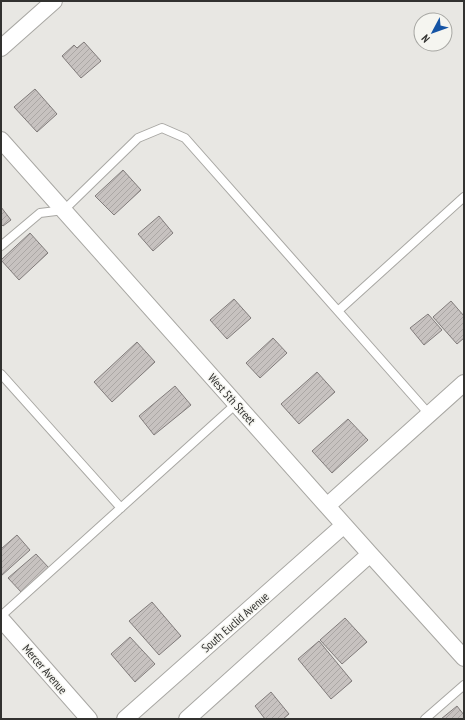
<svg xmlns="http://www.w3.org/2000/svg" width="465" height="720" font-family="'PT Sans Narrow',sans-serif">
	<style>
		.building { fill: url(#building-hatch); stroke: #817c7b }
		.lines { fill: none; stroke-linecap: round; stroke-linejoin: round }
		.service-casing { stroke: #a8a7a3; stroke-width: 10 }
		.minor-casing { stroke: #a8a7a3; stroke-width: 18 }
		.service { stroke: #fff; stroke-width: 8 }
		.minor { stroke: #fff; stroke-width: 16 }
		.labels { text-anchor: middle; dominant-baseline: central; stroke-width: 3; stroke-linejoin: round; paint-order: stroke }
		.street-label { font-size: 12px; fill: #323230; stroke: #f5f5f0 }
	</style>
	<defs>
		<pattern id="building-hatch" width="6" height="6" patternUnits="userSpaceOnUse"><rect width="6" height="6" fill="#c7c2c0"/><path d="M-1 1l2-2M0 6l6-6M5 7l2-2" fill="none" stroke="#aba7a5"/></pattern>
	</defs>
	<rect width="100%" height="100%" fill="#e8e7e3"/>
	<!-- building -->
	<path class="building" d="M 84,42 L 101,61 L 81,78 L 62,56 L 74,45 L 77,48 Z
		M 35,89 L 57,114 L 37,132 L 14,107 Z
		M 123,170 L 141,190 L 114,215 L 95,196 Z
		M 1,207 L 11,220 L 3,226 L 1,224 Z
		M 159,216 L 173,233 L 153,251 L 138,234 Z
		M 30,233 L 48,253 L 19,280 L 1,260 Z
		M 234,299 L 251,318 L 227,339 L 210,320 Z
		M 451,301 L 464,316 L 464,338 L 457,344 L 433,317 Z
		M 428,314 L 442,330 L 424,345 L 410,328 Z
		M 273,338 L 287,353 L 260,378 L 246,363 Z
		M 137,342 L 155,362 L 112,402 L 94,382 Z
		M 317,372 L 335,392 L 299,424 L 281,404 Z
		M 175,386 L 191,405 L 154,435 L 139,416 Z
		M 348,419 L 368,440 L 332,473 L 312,451 Z
		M 17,535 L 30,550 L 1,576 L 1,549 Z
		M 36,554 L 49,568 L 22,593 L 8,578 Z
		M 152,602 L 181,636 L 159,655 L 129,621 Z
		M 345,618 L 367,642 L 342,664 L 320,640 Z
		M 130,637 L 155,664 L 135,682 L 111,654 Z
		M 319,641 L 352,681 L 331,699 L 298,659 Z
		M 271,692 L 289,714 L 283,719 L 265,719 L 255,706 Z
		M 457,706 L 464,715 L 464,719 L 441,719 Z"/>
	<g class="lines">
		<!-- service casing -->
		<g class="service-casing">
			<path id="service" d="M 1,246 L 40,213 L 64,210 L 138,138 L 162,128 L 185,138 L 429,414
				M 338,311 L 464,197
				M 1,374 L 121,508
				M 1,616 L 236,404
				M 425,719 L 464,685"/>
		</g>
		<!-- minor casing -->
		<g class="minor-casing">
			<path id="minor" d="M 1,48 L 54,1
				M 1,140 L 327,506 L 370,554 L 464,658
				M 327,506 L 464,383
				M 1,619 L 89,719
				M 125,719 L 344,525
				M 187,719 L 370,554"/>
		</g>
		<!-- service -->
		<use href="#service" class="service"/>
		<!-- minor -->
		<use href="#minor" class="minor"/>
	</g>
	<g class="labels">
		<!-- street labels -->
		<g class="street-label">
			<text transform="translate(232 399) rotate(48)">West 5th Street</text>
			<text transform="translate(235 622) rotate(-41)">South Euclid Avenue</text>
			<text transform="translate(45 669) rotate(49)">Mercer Avenue</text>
		</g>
	</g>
	<!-- border -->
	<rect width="465" height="720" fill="none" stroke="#323230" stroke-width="4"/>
	<!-- north arrow -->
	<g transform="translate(433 32) rotate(229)"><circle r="19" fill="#f5f5f0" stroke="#a7a7a3"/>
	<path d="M0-3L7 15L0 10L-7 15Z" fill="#1554a5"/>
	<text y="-6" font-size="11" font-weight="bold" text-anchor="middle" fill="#323230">N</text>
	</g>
</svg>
